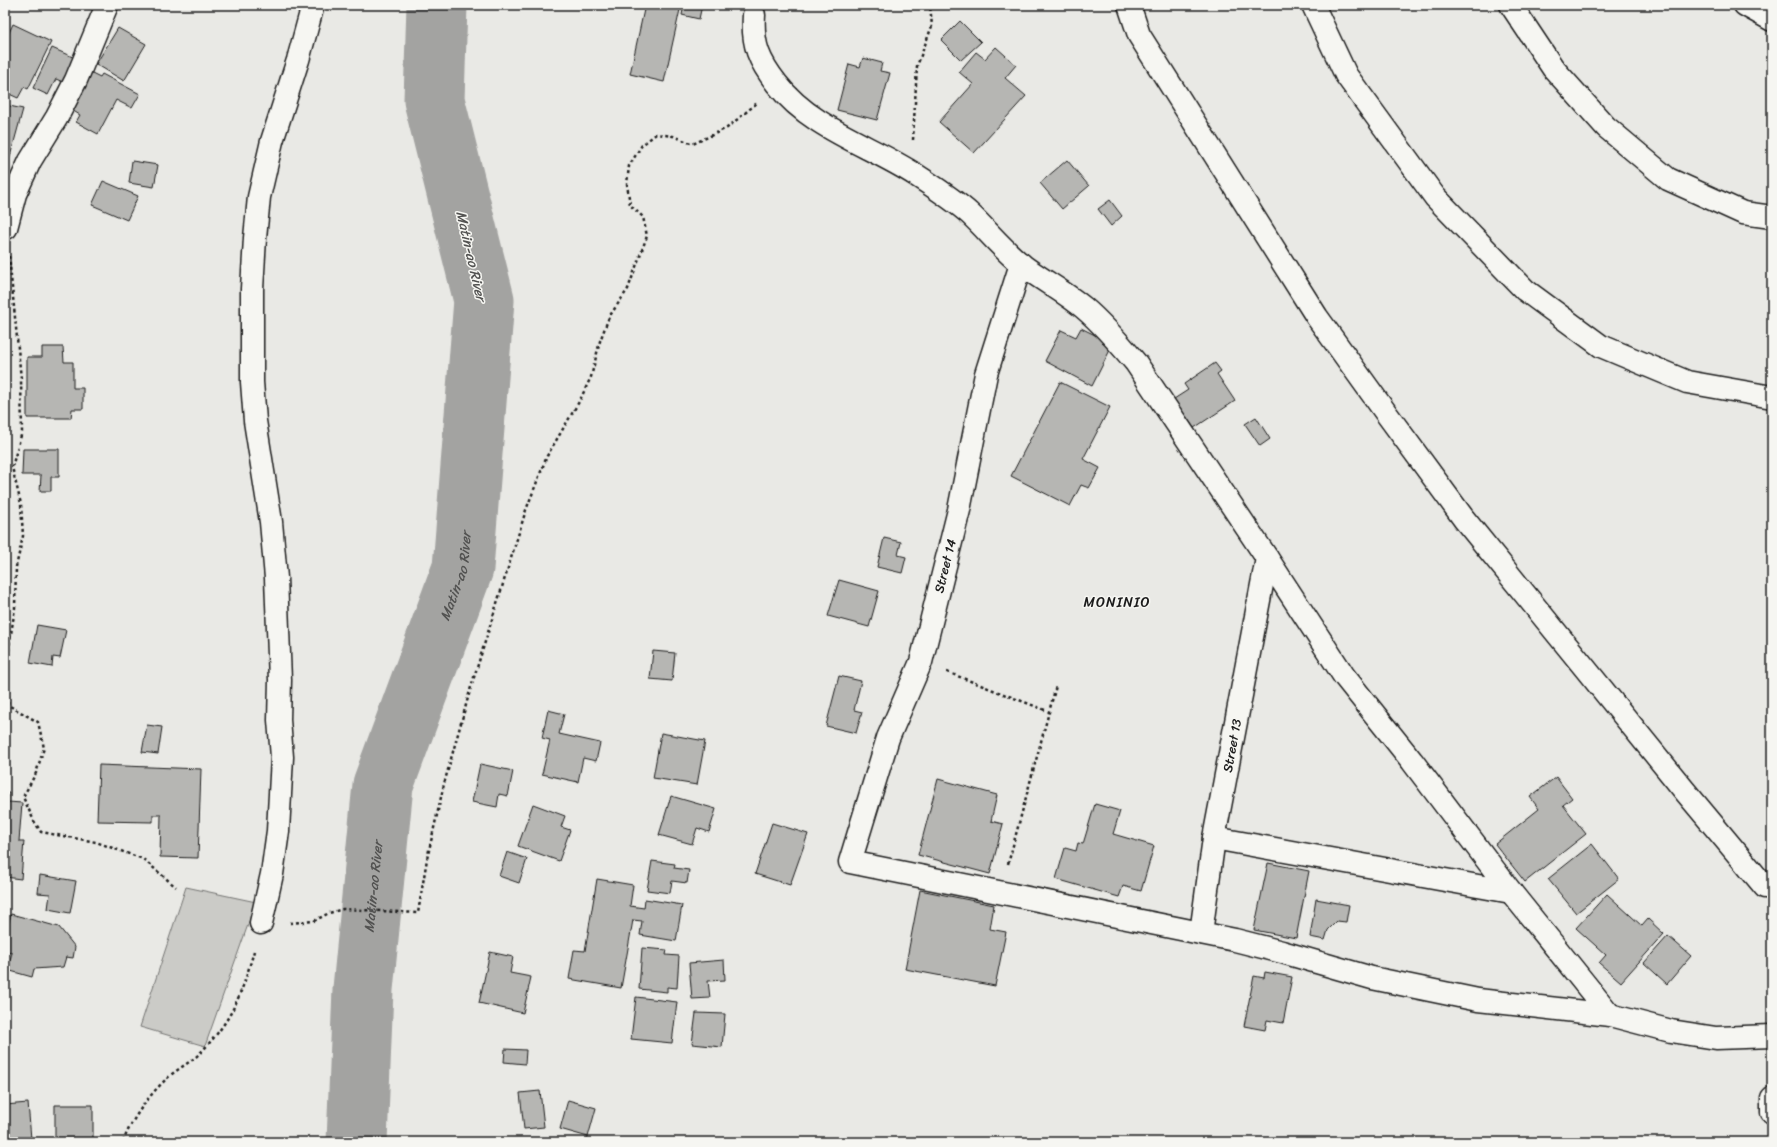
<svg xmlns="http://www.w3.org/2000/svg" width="1777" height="1147" font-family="Sriracha,sans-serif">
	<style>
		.green { fill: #cbcbc7; stroke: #747472 }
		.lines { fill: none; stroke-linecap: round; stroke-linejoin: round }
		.river { stroke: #a3a3a1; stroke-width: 61 }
		.building { fill: #b6b6b3; stroke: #1c1c1c }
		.minor-casing { stroke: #1c1c1c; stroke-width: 25 }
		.path { stroke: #1c1c1c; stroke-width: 2.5; stroke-dasharray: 3 3; stroke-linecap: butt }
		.minor { stroke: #f6f6f2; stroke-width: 22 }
		.labels { text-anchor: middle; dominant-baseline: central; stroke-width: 3; stroke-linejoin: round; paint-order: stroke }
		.street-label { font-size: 13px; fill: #1c1c1c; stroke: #f6f6f2 }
		.water-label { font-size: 14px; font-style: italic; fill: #525251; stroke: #f6f6f2 }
		.neighbourhood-label { font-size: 14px; letter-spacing: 1px; fill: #1c1c1c; stroke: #f6f6f2 }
	</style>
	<rect width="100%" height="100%" fill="#e9e9e5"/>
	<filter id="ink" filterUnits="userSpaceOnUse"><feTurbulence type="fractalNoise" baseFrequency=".025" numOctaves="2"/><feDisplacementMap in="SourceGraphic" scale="8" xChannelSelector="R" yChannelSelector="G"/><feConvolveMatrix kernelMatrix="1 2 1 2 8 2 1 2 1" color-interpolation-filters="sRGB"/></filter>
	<g filter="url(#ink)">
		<!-- green -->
		<path class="green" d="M 186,887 L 256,902 L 205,1046 L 140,1027 Z"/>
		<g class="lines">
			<!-- river -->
			<path class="river" id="s1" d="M 357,1142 L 363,989 L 383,785 L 463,568 L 484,300 L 434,100 L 437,5"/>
		</g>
		<!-- building -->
		<path class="building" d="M 645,5 L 681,5 L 664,82 L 630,74 Z
			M 684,5 L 702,5 L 699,19 L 682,15 Z
			M 960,21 L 981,42 L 961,60 L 941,40 Z
			M 13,24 L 51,42 L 28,89 L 24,87 L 18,98 L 5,92 L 5,41 Z
			M 118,28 L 146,44 L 124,81 L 96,64 Z
			M 996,47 L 1016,65 L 1005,78 L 1026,96 L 974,153 L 939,122 L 973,84 L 959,72 L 976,52 L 985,59 Z
			M 52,48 L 75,58 L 63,82 L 56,79 L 48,95 L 33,88 Z
			M 863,58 L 882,63 L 880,71 L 890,73 L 877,120 L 837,110 L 849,64 L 860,67 Z
			M 90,72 L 100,77 L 102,74 L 140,94 L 132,108 L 116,100 L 98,134 L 76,122 L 80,115 L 70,109 Z
			M 5,105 L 23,109 L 5,175 Z
			M 1067,160 L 1089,186 L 1062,209 L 1040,183 Z
			M 132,161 L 158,165 L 154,187 L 129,183 Z
			M 103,181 L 138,196 L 127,220 L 92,205 Z
			M 1110,200 L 1122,216 L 1111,226 L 1098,209 Z
			M 1081,328 L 1113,344 L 1092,386 L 1045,361 L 1061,330 L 1076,337 Z
			M 42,347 L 63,347 L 64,362 L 73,362 L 73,388 L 83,388 L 83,409 L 72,409 L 71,418 L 27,418 L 27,357 L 42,357 Z
			M 1215,363 L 1221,371 L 1217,374 L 1235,401 L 1194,428 L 1174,399 L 1188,390 L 1184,384 Z
			M 1060,382 L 1110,407 L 1083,459 L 1100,468 L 1089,488 L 1081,485 L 1070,506 L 1011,476 Z
			M 1256,417 L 1270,439 L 1260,446 L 1245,424 Z
			M 23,449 L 59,449 L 59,477 L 51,477 L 51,491 L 40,491 L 41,475 L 22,475 Z
			M 5,526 L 6,546 L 5,546 Z
			M 884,538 L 901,542 L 898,555 L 906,557 L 902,573 L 877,567 Z
			M 839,580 L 879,591 L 869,627 L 828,616 Z
			M 37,625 L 66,630 L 60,658 L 53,657 L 52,667 L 30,663 Z
			M 653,651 L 675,653 L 672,681 L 650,679 Z
			M 839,676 L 861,681 L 854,710 L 862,712 L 856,733 L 826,726 Z
			M 548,710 L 564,714 L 559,734 L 600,743 L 596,761 L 583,758 L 578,782 L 542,774 L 550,740 L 542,738 Z
			M 147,725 L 162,727 L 158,754 L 142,752 Z
			M 661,733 L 705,741 L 697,785 L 653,778 Z
			M 480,764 L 513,771 L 508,796 L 499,794 L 497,807 L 472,802 Z
			M 99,765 L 201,769 L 198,858 L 160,857 L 161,815 L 153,815 L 153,822 L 97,821 Z
			M 1556,777 L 1572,798 L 1563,805 L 1586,834 L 1525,882 L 1495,844 L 1539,809 L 1530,797 Z
			M 938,779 L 997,795 L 991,821 L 1003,824 L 990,874 L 918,855 Z
			M 5,793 L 9,793 L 8,802 L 22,803 L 19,841 L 24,841 L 21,879 L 5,877 Z
			M 671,796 L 716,809 L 709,832 L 697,828 L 692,844 L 659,835 Z
			M 533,804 L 565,816 L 561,827 L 570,830 L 559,861 L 518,846 Z
			M 1095,804 L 1120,811 L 1113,834 L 1154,846 L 1141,891 L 1123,886 L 1119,897 L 1056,879 L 1065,848 L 1076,851 L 1078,843 L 1083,844 Z
			M 772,823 L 808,834 L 790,885 L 755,874 Z
			M 1592,844 L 1619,879 L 1576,913 L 1548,879 Z
			M 507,852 L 527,859 L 519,883 L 499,876 Z
			M 652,861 L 675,864 L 674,868 L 689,870 L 687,883 L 672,881 L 670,893 L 647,890 Z
			M 1268,863 L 1309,871 L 1296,938 L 1254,930 Z
			M 40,875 L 76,881 L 70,913 L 48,909 L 50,894 L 38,893 Z
			M 597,879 L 633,885 L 630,906 L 644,908 L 645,899 L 682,905 L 676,941 L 640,935 L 642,921 L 633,920 L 621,988 L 569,979 L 574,950 L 585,951 Z
			M 920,890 L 994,905 L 990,929 L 1006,932 L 995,986 L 905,969 Z
			M 1607,894 L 1642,926 L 1648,919 L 1664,934 L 1621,982 L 1599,963 L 1606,955 L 1576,928 Z
			M 1316,899 L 1349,905 L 1346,922 L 1337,921 L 1328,930 L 1325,940 L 1310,937 Z
			M 11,914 L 59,927 L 75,947 L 73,958 L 66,957 L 63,967 L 34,969 L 32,977 L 7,970 L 12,953 L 5,952 L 5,936 Z
			M 1668,936 L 1691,956 L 1667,984 L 1644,963 Z
			M 642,948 L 667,950 L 666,955 L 679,956 L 677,988 L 667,987 L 667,992 L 639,989 Z
			M 490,952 L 513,957 L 510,973 L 531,977 L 523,1013 L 479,1003 Z
			M 724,960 L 725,980 L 708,981 L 710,998 L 692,999 L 689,963 Z
			M 1265,972 L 1292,977 L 1283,1023 L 1267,1020 L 1265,1030 L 1244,1026 L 1254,976 L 1264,978 Z
			M 636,997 L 677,1002 L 672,1043 L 631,1039 Z
			M 696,1013 L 725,1014 L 722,1047 L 692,1044 Z
			M 505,1049 L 526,1050 L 525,1064 L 504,1062 Z
			M 540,1091 L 544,1127 L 524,1129 L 520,1093 Z
			M 568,1100 L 596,1108 L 588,1137 L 560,1129 Z
			M 28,1103 L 31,1139 L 6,1141 L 5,1105 Z
			M 55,1105 L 93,1105 L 93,1142 L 55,1142 Z"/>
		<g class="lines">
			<!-- minor casing -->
			<g class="minor-casing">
				<g id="minor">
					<path d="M 1129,5 L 1139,35 L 1182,103 L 1317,317 L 1386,413 L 1464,519 L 1684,790 L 1765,887 L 1772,886"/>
					<path d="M 1313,5 L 1346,75 L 1435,197 L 1525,290 L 1601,346 L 1687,382 L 1772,397"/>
					<path d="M 1511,5 L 1553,68 L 1606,127 L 1668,179 L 1743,213 L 1772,217"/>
					<path d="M 1745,5 L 1772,20"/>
					<path d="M 754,15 C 752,45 759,61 777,84 C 812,129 870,145 916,175 C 934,187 953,199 970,214 C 987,230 1003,250 1022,265 C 1042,280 1065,292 1084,308 C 1103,324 1120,344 1136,363 L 1267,558 L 1344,676 L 1412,761 L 1511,892 L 1610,1015"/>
					<path d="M 6,228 L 15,194 L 30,161 L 57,117 L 76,80 L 107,5"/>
					<path d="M 1021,264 L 986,374 L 959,510 L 921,662 L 888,738 L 850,862 L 1235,940 L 1282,952 L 1372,978 L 1478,1000 L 1610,1015 L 1671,1031 L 1716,1038 L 1772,1036"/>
					<path d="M 1214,838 L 1511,892"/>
					<path d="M 261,923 L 272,874 L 278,831 L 282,757 L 279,720 L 280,680 L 276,578 L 271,522 L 255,421 L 252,382 L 252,289 L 255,238 L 259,197 L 272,141 L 298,60 L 313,5"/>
					<path id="s2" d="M 1201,933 L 1214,838 L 1267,558"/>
					<path d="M 1772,1098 L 1772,1112"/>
				</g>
			</g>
			<!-- path -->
			<path class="path" d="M 913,140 L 917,66 L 932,26 L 930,5
				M 9,256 L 21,379 L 22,432 L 12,467 L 21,504 L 23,536 L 16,567 L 15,608 L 9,647 L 8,705 L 38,722 L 44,748 L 36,773 L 23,797 L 34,821 L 41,832 L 96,842 L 143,859 L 176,887
				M 947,672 L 1050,712
				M 1008,864 L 1056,686
				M 290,923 L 314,921 L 329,913 L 343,909 L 418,913 L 427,859 L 444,784 L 471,687 L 526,510 L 547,456 L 580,400 L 591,377 L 600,341 L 609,317 L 628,289 L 647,236 L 643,217 L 630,205 L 627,184 L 629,166 L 642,145 L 656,134 L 673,136 L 693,144 L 727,128 L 757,103
				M 123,1142 C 133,1116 151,1092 172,1074 C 182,1066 193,1061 201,1052 C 233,1019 242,993 254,951"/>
			<!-- minor -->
			<use href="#minor" class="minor"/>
		</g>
	</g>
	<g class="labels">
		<!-- street labels -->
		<g class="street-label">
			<text transform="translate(945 566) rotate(-76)">Street 14</text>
			<text stroke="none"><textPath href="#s2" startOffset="190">Street 13</textPath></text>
		</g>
		<!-- water labels -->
		<g class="water-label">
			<text transform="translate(471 256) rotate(77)">Matin-ao River</text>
			<text stroke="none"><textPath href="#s1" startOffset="580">Matin-ao River</textPath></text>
			<text stroke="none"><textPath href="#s1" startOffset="256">Matin-ao River</textPath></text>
		</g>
		<!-- neighbourhood labels -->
		<g class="neighbourhood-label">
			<text x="1117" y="602">MONINIO</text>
		</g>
	</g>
	<!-- margin -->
	<rect width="1777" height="1147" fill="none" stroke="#f6f6f2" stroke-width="20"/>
	<rect x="10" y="10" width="1757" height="1127" fill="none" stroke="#1c1c1c" stroke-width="1.5" filter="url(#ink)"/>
</svg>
